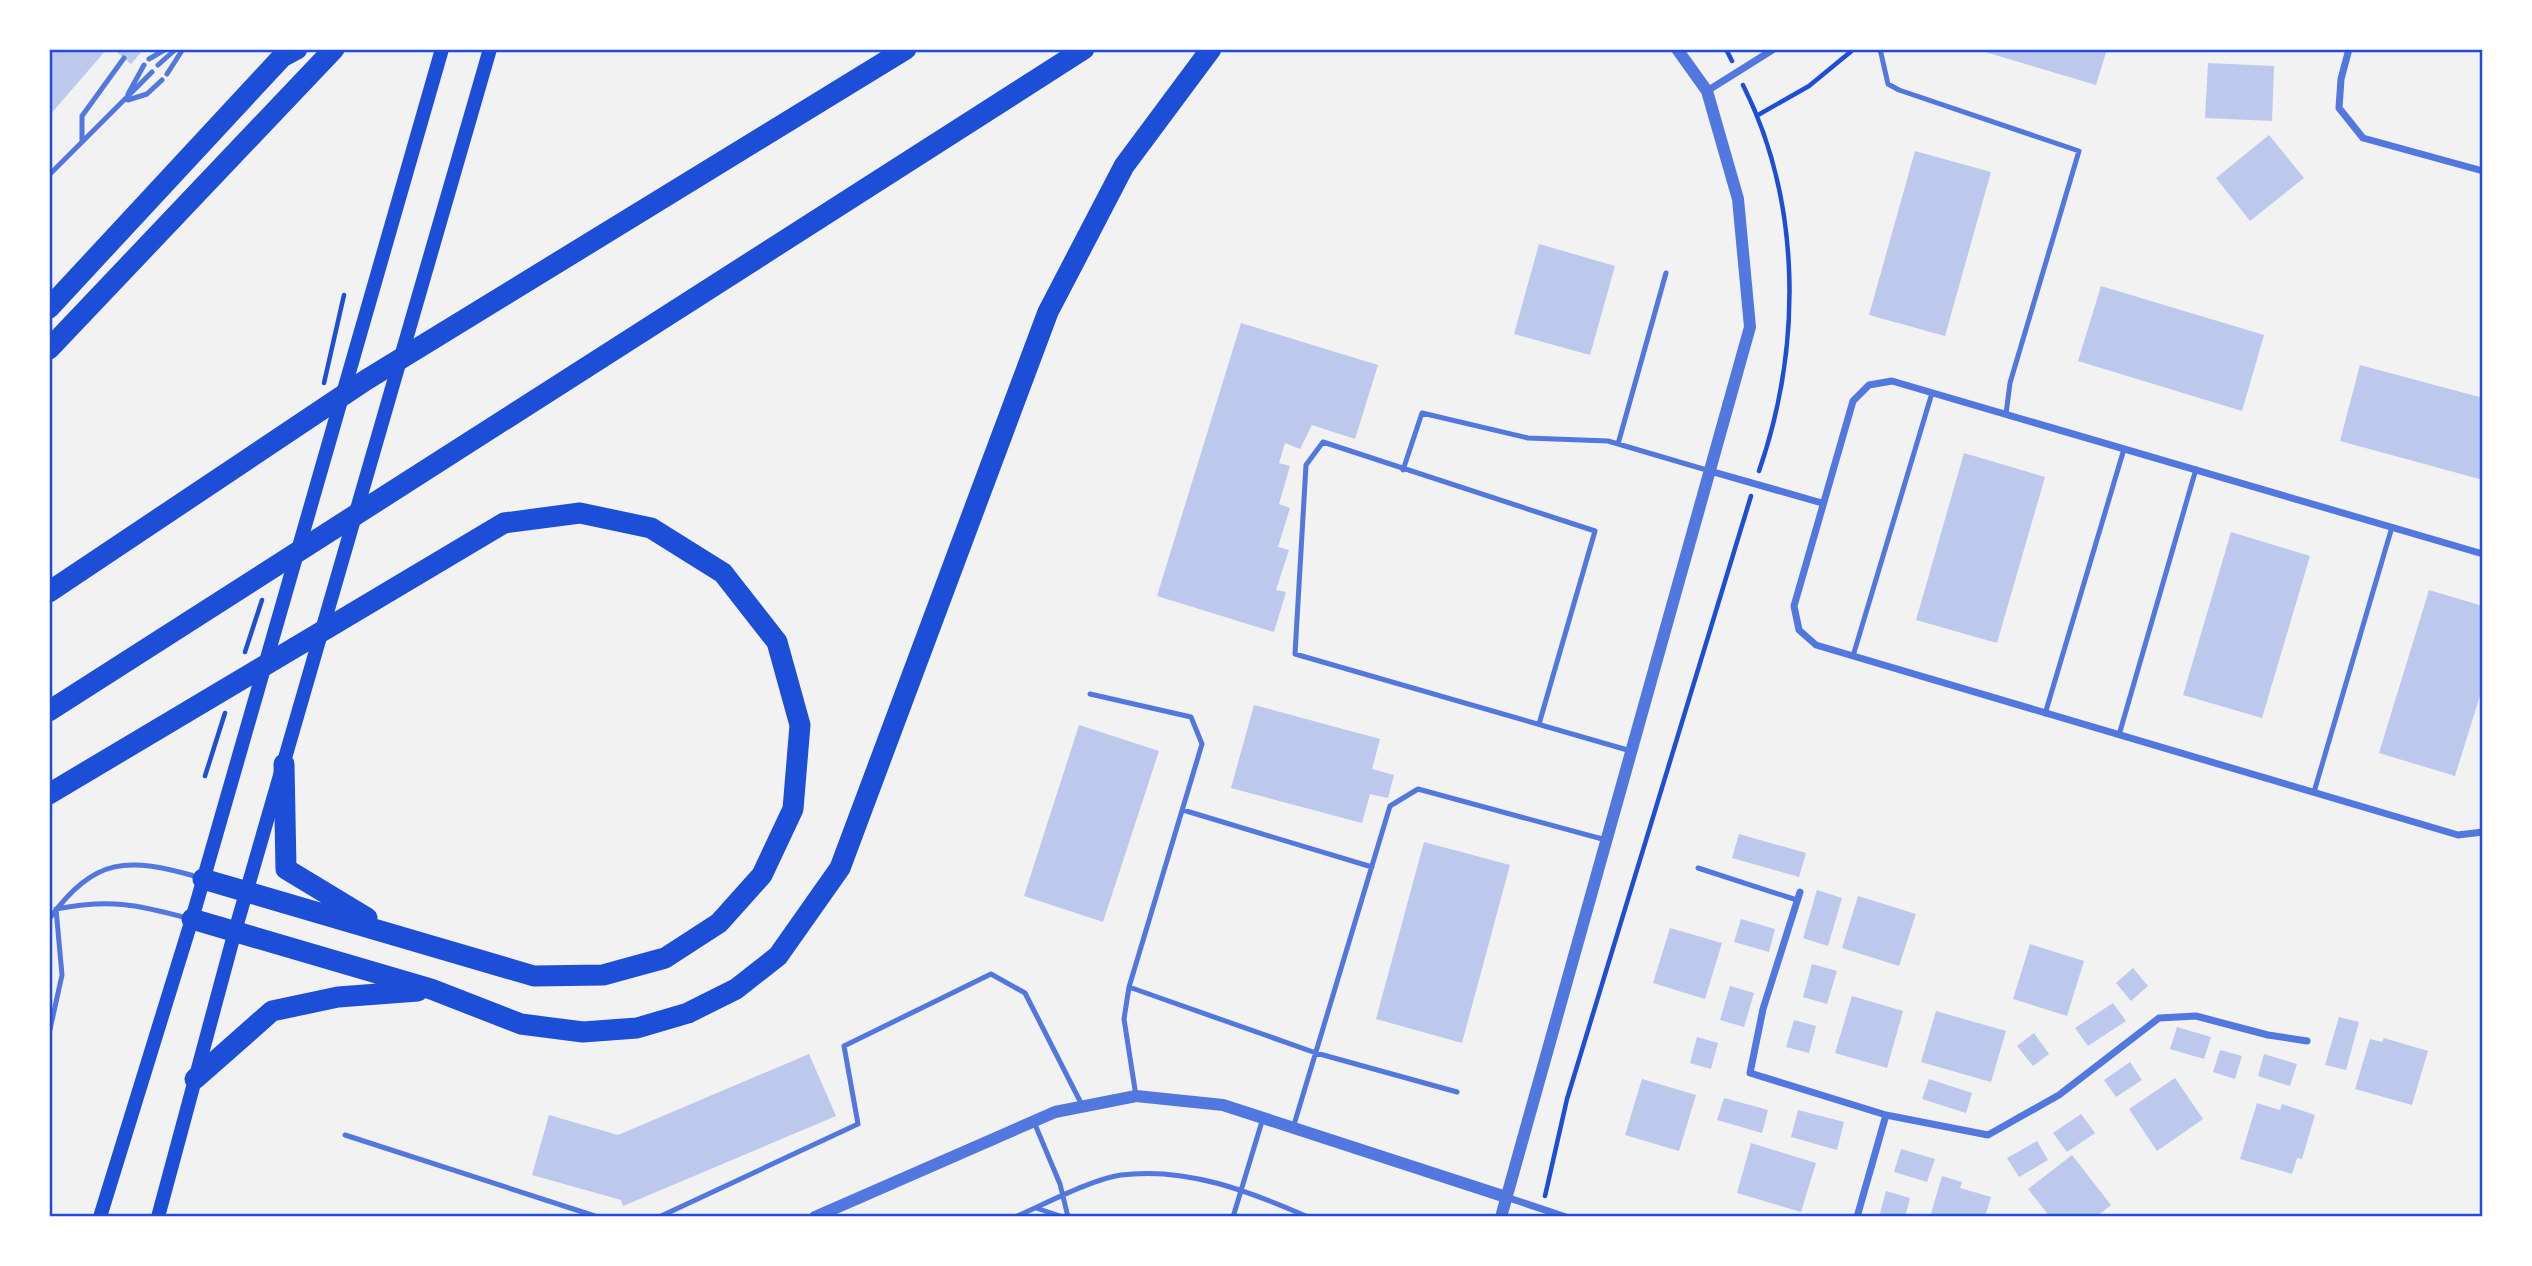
<svg xmlns="http://www.w3.org/2000/svg" width="2532" height="1266" font-family="'IBM Plex Sans',sans-serif">
	<style>
		.building { fill: #bdc9ec }
		.lines { fill: none; stroke-linecap: round; stroke-linejoin: round }
		.path { stroke: #1d4ed8; stroke-width: 4.5 }
		.service { stroke: #5277de; stroke-width: 5 }
		.minor { stroke: #5277de; stroke-width: 7 }
		.tertiary { stroke: #5277de; stroke-width: 12 }
		.secondary { stroke: #1d4ed8; stroke-width: 14 }
		.motorway { stroke: #1d4ed8; stroke-width: 21 }
		.neatline { fill: none; stroke: #1d4ed8; stroke-width: 2.5 }
	</style>
	<rect width="100%" height="100%" fill="#f2f2f2"/>
	<!-- building -->
	<path class="building" d="M 49,49 L 107,49 L 49,116 Z
		M 113,49 L 144,49 L 131,64 Z
		M 1975,49 L 2107,49 L 2096,85 Z
		M 2208,63 L 2274,66 L 2272,121 L 2205,118 Z
		M 2269,135 L 2304,178 L 2250,221 L 2216,178 Z
		M 1915,151 L 1991,172 L 1945,336 L 1869,315 Z
		M 1539,244 L 1615,266 L 1590,355 L 1514,334 Z
		M 2101,286 L 2264,335 L 2242,411 L 2078,361 Z
		M 1241,323 L 1378,365 L 1355,439 L 1312,425 L 1300,449 L 1285,443 L 1279,463 L 1290,466 L 1279,504 L 1290,508 L 1278,547 L 1289,550 L 1276,590 L 1286,592 L 1274,632 L 1157,596 Z
		M 2360,365 L 2483,398 L 2483,480 L 2340,441 Z
		M 1964,453 L 2045,477 L 1997,643 L 1916,620 Z
		M 2231,532 L 2310,556 L 2262,718 L 2183,695 Z
		M 2429,590 L 2483,606 L 2483,686 L 2455,776 L 2379,753 Z
		M 1254,705 L 1380,739 L 1372,769 L 1394,775 L 1388,798 L 1370,794 L 1362,823 L 1231,788 Z
		M 1079,725 L 1159,751 L 1103,922 L 1024,896 Z
		M 1739,834 L 1806,853 L 1799,877 L 1732,858 Z
		M 1424,842 L 1510,865 L 1462,1043 L 1376,1019 Z
		M 1817,890 L 1842,898 L 1828,946 L 1803,938 Z
		M 1858,896 L 1916,914 L 1899,966 L 1842,948 Z
		M 1741,919 L 1775,929 L 1769,952 L 1734,942 Z
		M 1670,928 L 1722,943 L 1705,999 L 1653,983 Z
		M 2030,944 L 2084,961 L 2067,1016 L 2013,999 Z
		M 1812,964 L 1837,971 L 1827,1004 L 1803,997 Z
		M 2133,968 L 2148,986 L 2131,1001 L 2116,983 Z
		M 1730,986 L 1754,993 L 1744,1027 L 1720,1020 Z
		M 1852,996 L 1903,1011 L 1887,1068 L 1835,1053 Z
		M 2113,1003 L 2126,1021 L 2088,1046 L 2075,1028 Z
		M 1936,1011 L 2006,1031 L 1991,1082 L 1921,1062 Z
		M 2339,1017 L 2359,1022 L 2346,1070 L 2325,1065 Z
		M 1794,1020 L 1816,1026 L 1809,1053 L 1786,1047 Z
		M 2177,1027 L 2211,1037 L 2204,1059 L 2170,1049 Z
		M 2034,1033 L 2049,1054 L 2033,1066 L 2017,1046 Z
		M 1697,1037 L 1718,1043 L 1711,1069 L 1690,1063 Z
		M 2384,1038 L 2428,1051 L 2412,1105 L 2355,1089 L 2370,1039 L 2382,1042 Z
		M 2220,1050 L 2242,1056 L 2235,1079 L 2213,1072 Z
		M 809,1054 L 836,1116 L 623,1206 L 621,1200 L 532,1175 L 549,1115 L 618,1135 Z
		M 2264,1054 L 2297,1064 L 2290,1086 L 2258,1076 Z
		M 2130,1062 L 2142,1080 L 2116,1097 L 2104,1080 Z
		M 2175,1078 L 2203,1119 L 2157,1151 L 2129,1109 Z
		M 1642,1079 L 1696,1095 L 1679,1151 L 1625,1135 Z
		M 1929,1079 L 1972,1093 L 1966,1113 L 1922,1099 Z
		M 1724,1098 L 1768,1110 L 1762,1133 L 1717,1120 Z
		M 2257,1103 L 2280,1110 L 2282,1104 L 2315,1115 L 2302,1159 L 2297,1158 L 2292,1174 L 2240,1159 Z
		M 1798,1110 L 1844,1122 L 1837,1150 L 1791,1137 Z
		M 2081,1114 L 2095,1133 L 2067,1152 L 2053,1133 Z
		M 2037,1141 L 2048,1160 L 2019,1177 L 2007,1158 Z
		M 1751,1143 L 1816,1163 L 1801,1212 L 1737,1193 Z
		M 1901,1149 L 1935,1159 L 1927,1182 L 1894,1172 Z
		M 2072,1155 L 2111,1205 L 2096,1217 L 2050,1217 L 2028,1189 Z
		M 1942,1176 L 1962,1182 L 1960,1188 L 1991,1197 L 1985,1217 L 1930,1217 Z
		M 1886,1191 L 1910,1198 L 1905,1217 L 1879,1217 Z"/>
	<g class="lines">
		<!-- path -->
		<path class="path" d="M 1726,49 L 1732,61
			M 1743,85 C 1802,203 1802,347 1759,471
			M 1758,115 L 1809,86 L 1854,49
			M 324,383 L 344,295
			M 245,652 L 262,600
			M 205,776 L 225,713
			M 1545,1196 L 1567,1099 L 1751,496"/>
		<!-- service -->
		<path class="service" d="M 1880,49 L 1888,84 L 1899,90 L 2079,151 L 2010,383 L 2006,414
			M 149,59 L 166,49
			M 158,65 L 176,49
			M 167,74 L 183,49
			M 128,94 L 144,65
			M 128,100 L 147,94 L 162,80
			M 82,142 L 82,116 L 124,58
			M 49,175 L 152,72
			M 1618,444 L 1666,273
			M 1403,470 L 1422,413 L 1528,438 L 1608,441 L 1710,471
			M 1853,656 L 1932,393
			M 1090,694 L 1191,717 L 1202,744 L 1129,987 L 1124,1019 L 1136,1096
			M 2045,714 L 2124,449
			M 1539,724 L 1595,531 L 1323,442 L 1306,465 L 1295,654 L 1631,751
			M 2119,735 L 2196,469
			M 2314,792 L 2392,527
			M 1183,810 L 1372,867
			M 1698,868 L 1797,900
			M 56,909 C 110,899 135,904 187,918
			M 49,919 C 96,856 127,857 198,877
			M 1129,987 L 1316,1053 L 1457,1092
			M 49,1034 L 62,975 L 56,909
			M 1034,1122 L 1060,1184 L 1068,1217
			M 1293,1128 L 1390,806 L 1418,789 L 1606,840
			M 345,1135 L 598,1217
			M 1036,1208 L 1063,1217
			M 659,1217 L 858,1124 L 844,1046 L 991,974 L 1025,993 L 1083,1107
			M 1015,1217 C 1043,1205 1092,1179 1121,1175 C 1187,1167 1249,1191 1308,1217
			M 1233,1217 L 1263,1118"/>
		<!-- minor -->
		<path class="minor" d="M 2349,49 L 2341,79 L 2339,108 L 2363,138 L 2483,171
			M 1707,91 L 1774,49
			M 1710,471 L 1822,503
			M 2483,554 L 1892,381 L 1869,385 L 1853,401 L 1794,606 L 1799,630 L 1816,645 L 2458,835 L 2483,832
			M 1800,892 L 1763,1009 L 1750,1073 L 1886,1115 L 1988,1135 L 2059,1095 L 2159,1018 L 2196,1016 L 2268,1035 L 2307,1041
			M 1506,1197 L 1566,1217
			M 1857,1217 L 1886,1115"/>
		<!-- tertiary -->
		<path class="tertiary" d="M 815,1217 L 1055,1112 L 1136,1096 L 1223,1105 L 1506,1197
			M 1501,1217 L 1750,327 L 1738,199 L 1707,91 L 1677,49"/>
		<!-- secondary -->
		<path class="secondary" d="M 100,1217 L 192,919 L 442,49
			M 158,1217 L 235,931 L 490,49"/>
		<!-- motorway -->
		<path class="motorway" d="M 49,308 L 282,57 L 297,49
			M 49,349 L 334,49
			M 49,592 L 366,380 L 906,49
			M 49,711 L 1084,49
			M 284,764 L 286,869 L 367,918
			M 49,794 L 504,523 L 580,513 L 651,528 L 723,573 L 777,642 L 800,725 L 793,809 L 762,875 L 719,923 L 665,958 L 603,975 L 534,976 L 203,879
			M 192,919 L 431,989 L 521,1024 L 583,1032 L 637,1028 L 688,1013 L 736,989 L 778,956 L 840,868 L 1048,312 L 1124,166 L 1211,49
			M 195,1079 L 272,1011 L 338,997 L 418,991"/>
	</g>
	<!-- border -->
	<rect width="2532" height="1266" fill="none" stroke="#ffffff" stroke-width="102"/>
	<rect x="51" y="51" width="2430" height="1164" class="neatline"/>
</svg>
